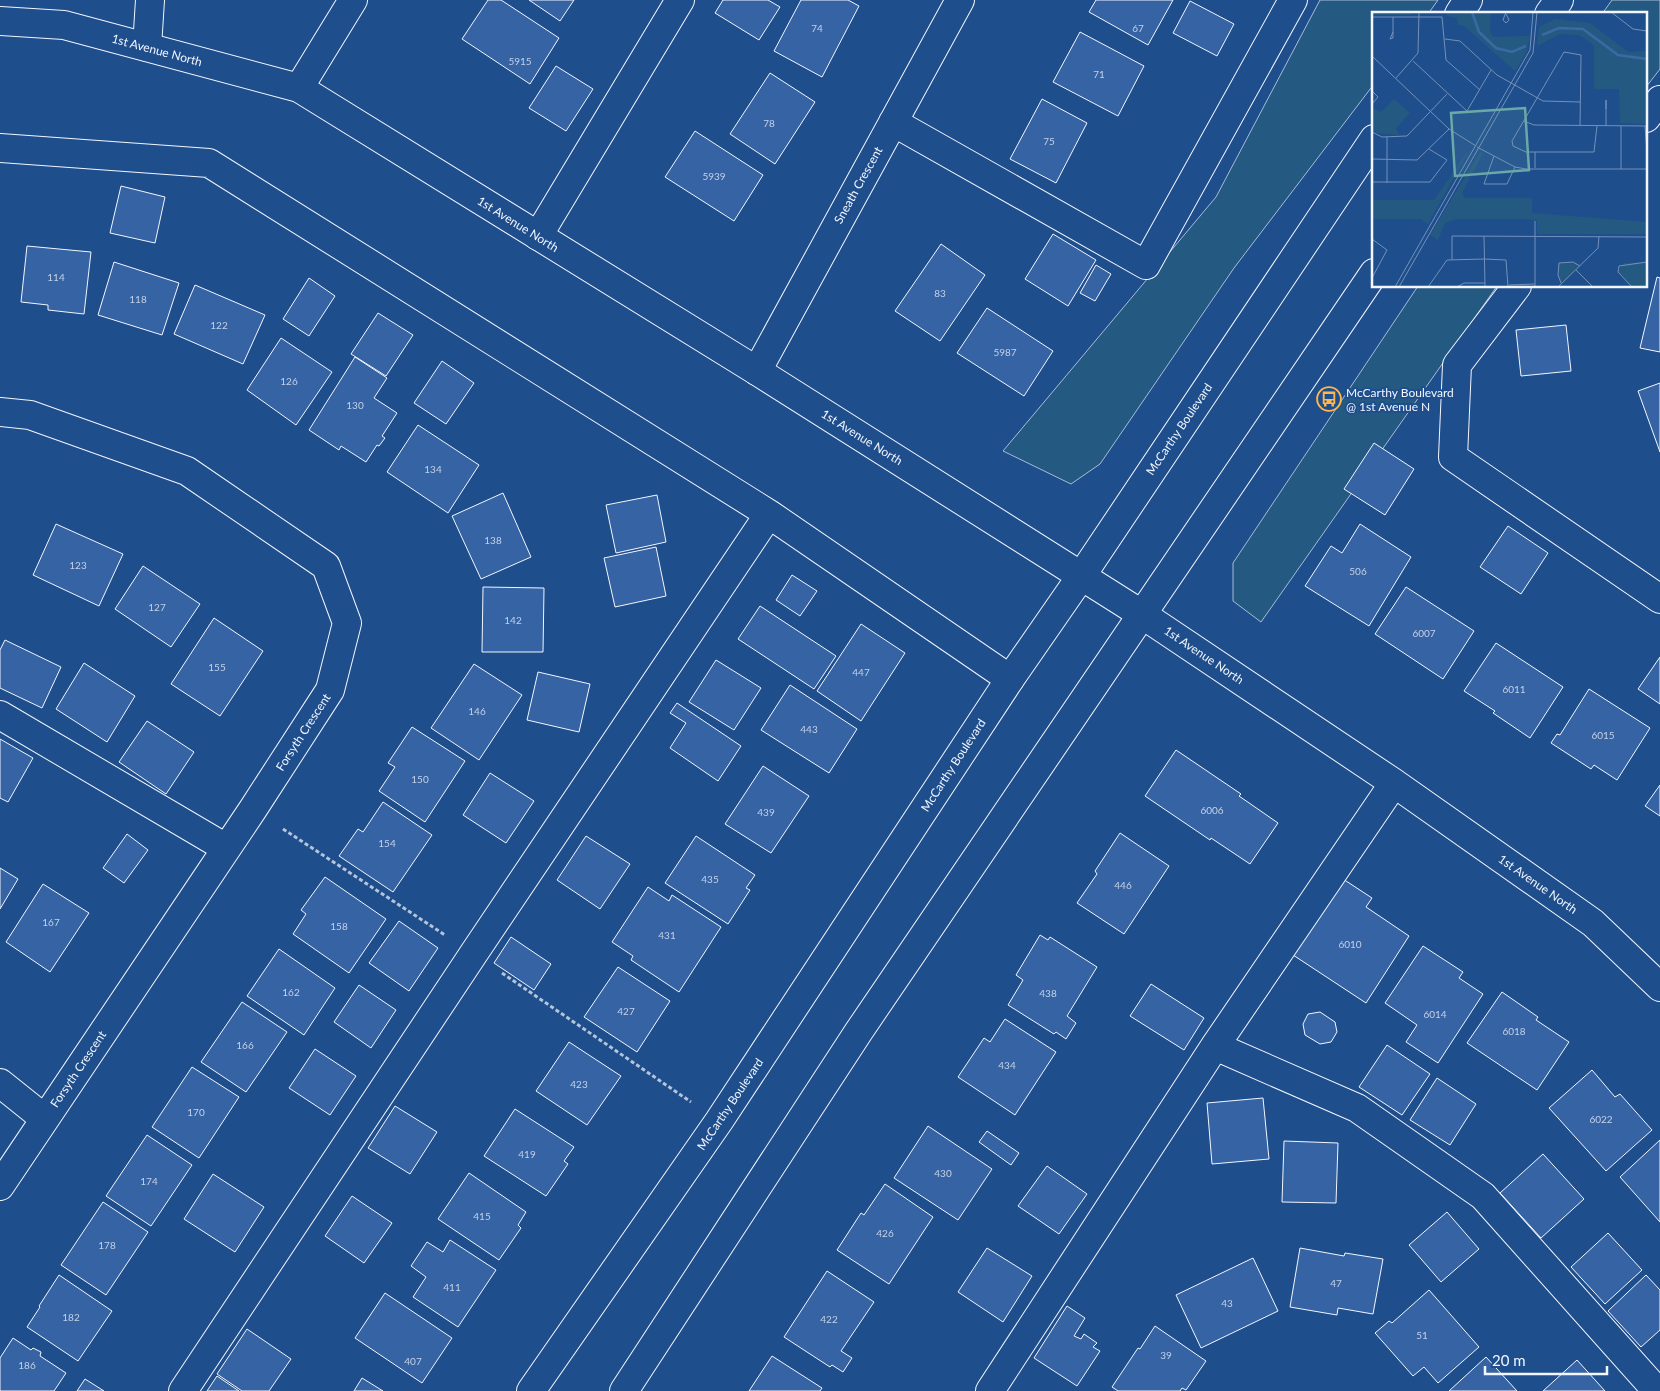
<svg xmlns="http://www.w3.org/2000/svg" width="1660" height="1391" font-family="Lato,sans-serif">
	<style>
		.green { fill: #245a82; stroke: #a8bbd7 }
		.building { fill: #3563a3; stroke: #f2f6ff }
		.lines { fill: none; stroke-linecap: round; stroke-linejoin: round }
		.minor-casing { stroke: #f2f6ff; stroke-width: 30 }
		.major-casing { stroke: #f2f6ff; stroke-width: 30 }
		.path { stroke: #b3c4dc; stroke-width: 3; stroke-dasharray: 4 2.5; stroke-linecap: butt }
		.minor { stroke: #1f4e8c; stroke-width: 28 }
		.major { stroke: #1f4e8c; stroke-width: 28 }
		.labels { text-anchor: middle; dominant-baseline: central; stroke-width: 4; stroke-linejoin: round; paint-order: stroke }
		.number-label { font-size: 10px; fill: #c3d1e8 }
		.street-label { font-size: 12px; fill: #f2f6ff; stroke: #1f4e8c }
		.poi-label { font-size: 12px; fill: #f2f6ff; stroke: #1f4e8c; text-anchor: start }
		.inset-river { fill: none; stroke: #3b69a3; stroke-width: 2.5 }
		.inset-road { fill: none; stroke: #7391ba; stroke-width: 1 }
		.view { fill: #6aa9a8; fill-opacity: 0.15; stroke: #6aa9a8; stroke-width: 2.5 }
		.inset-edge { fill: none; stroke: #f2f6ff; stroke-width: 2.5 }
	</style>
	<rect width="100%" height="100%" fill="#1f4e8c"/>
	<!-- green -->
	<path class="green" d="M 1320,0 L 1438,0 L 1428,14 L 1374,14 L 1374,84 L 1234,268 L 1100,464 L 1071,484 L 1003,451 L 1216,197 Z
		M 1612,0 L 1660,0 L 1660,69 L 1646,87 L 1646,14 L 1602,14 Z
		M 1418,286 L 1497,286 L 1261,622 L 1233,601 L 1233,563 Z"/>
	<!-- building -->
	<path class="building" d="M 488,0 L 501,0 L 559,38 L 530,84 L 462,39 Z
		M 529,0 L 574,0 L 560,21 Z
		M 723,0 L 768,0 L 780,7 L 759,40 L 715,13 Z
		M 801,0 L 848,0 L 859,6 L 822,77 L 774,51 Z
		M 1096,0 L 1173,0 L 1148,45 L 1089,12 Z
		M 1190,1 L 1234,24 L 1217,56 L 1173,33 Z
		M 1080,32 L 1144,66 L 1118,116 L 1053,82 Z
		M 556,66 L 593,89 L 566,131 L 529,108 Z
		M 770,73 L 815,102 L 775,164 L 730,134 Z
		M 1042,99 L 1087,123 L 1056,183 L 1010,159 Z
		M 695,131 L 763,175 L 734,221 L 665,177 Z
		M 121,186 L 165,197 L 155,243 L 110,233 Z
		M 1053,234 L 1096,260 L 1068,306 L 1025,279 Z
		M 941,244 L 985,275 L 940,341 L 895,311 Z
		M 27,246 L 91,252 L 84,314 L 48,310 L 48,305 L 21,302 Z
		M 114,262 L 179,283 L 162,335 L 98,315 Z
		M 1096,265 L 1111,274 L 1095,301 L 1080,293 Z
		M 1657,277 L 1660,278 L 1660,352 L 1640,348 Z
		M 309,278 L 335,296 L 309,336 L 283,319 Z
		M 195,285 L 265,315 L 243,364 L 174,334 Z
		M 987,308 L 1053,351 L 1024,396 L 957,353 Z
		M 378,313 L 413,335 L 386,376 L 351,354 Z
		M 1566,325 L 1571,371 L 1521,376 L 1516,330 Z
		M 281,338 L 332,372 L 296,425 L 247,390 Z
		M 355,357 L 387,378 L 374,398 L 397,413 L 382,436 L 385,438 L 379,446 L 377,445 L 366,462 L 341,446 L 339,450 L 309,430 Z
		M 442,361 L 474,383 L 446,424 L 414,403 Z
		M 1660,383 L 1660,452 L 1638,391 Z
		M 418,425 L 479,465 L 448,513 L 387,472 Z
		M 1374,443 L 1414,469 L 1385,515 L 1344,489 Z
		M 503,493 L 531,557 L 481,579 L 452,516 Z
		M 657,495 L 666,542 L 616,553 L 606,505 Z
		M 56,524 L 123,554 L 99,606 L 33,575 Z
		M 1360,524 L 1411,557 L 1369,626 L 1305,586 L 1331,546 L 1342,553 Z
		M 1508,526 L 1548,553 L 1521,594 L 1480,567 Z
		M 656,547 L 666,596 L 615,607 L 604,558 Z
		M 143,566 L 200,604 L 171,647 L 115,609 Z
		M 792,575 L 817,591 L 800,616 L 776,600 Z
		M 483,587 L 544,588 L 543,652 L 482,652 Z
		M 1406,587 L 1474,631 L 1443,679 L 1375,634 Z
		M 760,606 L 836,656 L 814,689 L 738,639 Z
		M 214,618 L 263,651 L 220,716 L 171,684 Z
		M 861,624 L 905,653 L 861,721 L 817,691 Z
		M 5,640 L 61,667 L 42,708 L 0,688 L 0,650 Z
		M 1496,643 L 1563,687 L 1530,738 L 1493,713 L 1495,711 L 1464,691 Z
		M 1660,657 L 1660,704 L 1638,689 Z
		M 716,660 L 761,688 L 734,730 L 689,702 Z
		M 84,663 L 135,696 L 107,742 L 56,709 Z
		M 474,664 L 522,695 L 479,760 L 431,728 Z
		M 538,672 L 590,684 L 579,732 L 527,720 Z
		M 790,685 L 857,729 L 829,773 L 761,730 Z
		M 1589,689 L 1650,728 L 1617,780 L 1594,765 L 1591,769 L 1551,743 L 1557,734 L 1560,735 Z
		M 677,703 L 741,746 L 718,781 L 670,748 L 686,723 L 670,713 Z
		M 147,721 L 194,752 L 166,794 L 119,762 Z
		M 412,727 L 465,761 L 425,822 L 379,791 L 395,767 L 388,763 Z
		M 0,739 L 33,758 L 8,802 L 0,798 Z
		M 1176,750 L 1241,794 L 1239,796 L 1278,823 L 1250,864 L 1211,838 L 1210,840 L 1145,796 Z
		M 763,766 L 809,796 L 771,853 L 725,824 Z
		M 490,773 L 534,801 L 506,843 L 463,815 Z
		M 1660,785 L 1660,816 L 1645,806 Z
		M 383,802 L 432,835 L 393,892 L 339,856 L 358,829 L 363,832 Z
		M 1120,833 L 1169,866 L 1124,934 L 1077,903 L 1097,874 L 1095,871 Z
		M 127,834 L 148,850 L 124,883 L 103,868 Z
		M 586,836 L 630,864 L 600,909 L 557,880 Z
		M 696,836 L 755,875 L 746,888 L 750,890 L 728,924 L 665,883 Z
		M 0,868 L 18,879 L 0,909 Z
		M 325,877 L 386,919 L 349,973 L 293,934 L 306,914 L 301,910 Z
		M 1340,877 L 1372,898 L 1366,907 L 1409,936 L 1366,1003 L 1290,953 Z
		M 43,884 L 89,913 L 50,972 L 6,942 Z
		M 648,887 L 669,901 L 672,895 L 721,927 L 679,992 L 631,960 L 633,956 L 612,942 Z
		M 399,921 L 438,948 L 409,991 L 369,963 Z
		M 1040,935 L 1048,940 L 1050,937 L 1097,967 L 1067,1016 L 1076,1023 L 1066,1039 L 1056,1032 L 1054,1034 L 1008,1005 L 1023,980 L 1016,975 Z
		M 511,937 L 551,964 L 534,990 L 494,963 Z
		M 1423,946 L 1463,972 L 1459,978 L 1483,994 L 1438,1063 L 1406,1042 L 1417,1025 L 1385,1003 Z
		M 279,949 L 335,988 L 304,1035 L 247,996 Z
		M 618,967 L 670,1001 L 637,1052 L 584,1017 Z
		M 1151,984 L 1204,1018 L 1184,1050 L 1130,1016 Z
		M 359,985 L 396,1010 L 371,1048 L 334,1022 Z
		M 1502,992 L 1538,1017 L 1536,1020 L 1569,1042 L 1537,1090 L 1467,1043 Z
		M 242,1002 L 287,1032 L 246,1092 L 201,1062 Z
		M 1320,1012 L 1335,1022 L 1337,1032 L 1331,1042 L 1320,1044 L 1305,1035 L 1303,1024 L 1308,1014 Z
		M 1005,1019 L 1056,1052 L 1015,1115 L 958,1077 L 984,1038 L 990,1042 Z
		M 569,1042 L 621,1076 L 587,1125 L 536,1091 Z
		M 1387,1045 L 1430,1074 L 1402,1115 L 1359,1087 Z
		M 315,1049 L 356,1076 L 330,1115 L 289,1088 Z
		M 192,1067 L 239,1097 L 199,1158 L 152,1127 Z
		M 1592,1070 L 1615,1097 L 1620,1094 L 1652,1130 L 1606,1171 L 1549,1108 Z
		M 1437,1078 L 1476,1104 L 1450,1145 L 1410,1120 Z
		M 1263,1098 L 1269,1159 L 1212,1164 L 1207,1103 Z
		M 395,1106 L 437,1132 L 410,1174 L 368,1148 Z
		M 515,1109 L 574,1147 L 564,1161 L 568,1164 L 546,1196 L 484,1156 Z
		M 928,1126 L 992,1169 L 958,1220 L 894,1178 Z
		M 987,1131 L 1019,1153 L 1011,1165 L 979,1142 Z
		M 147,1135 L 192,1165 L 151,1226 L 106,1196 Z
		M 1660,1140 L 1660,1222 L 1620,1177 Z
		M 1284,1141 L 1338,1143 L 1336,1203 L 1282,1202 Z
		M 1543,1154 L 1584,1199 L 1541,1238 L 1500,1193 Z
		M 1047,1166 L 1087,1194 L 1059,1234 L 1018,1206 Z
		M 469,1173 L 526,1212 L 518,1225 L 521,1228 L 499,1260 L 438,1219 Z
		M 213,1174 L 264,1207 L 235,1252 L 184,1219 Z
		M 885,1184 L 933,1217 L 889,1284 L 837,1250 L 861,1213 L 864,1215 Z
		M 352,1196 L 392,1223 L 364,1263 L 325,1236 Z
		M 103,1202 L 148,1232 L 106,1295 L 61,1265 Z
		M 1447,1212 L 1479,1249 L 1441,1282 L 1409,1245 Z
		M 1608,1233 L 1642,1270 L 1605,1304 L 1571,1267 Z
		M 450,1240 L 496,1270 L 458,1327 L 413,1297 L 426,1277 L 411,1266 L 427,1242 L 443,1252 Z
		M 987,1248 L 1032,1276 L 1003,1322 L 958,1292 Z
		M 1300,1248 L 1344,1256 L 1345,1253 L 1383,1259 L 1373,1314 L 1338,1308 L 1337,1315 L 1290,1307 Z
		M 1253,1258 L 1278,1311 L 1201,1348 L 1176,1295 Z
		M 827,1271 L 874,1302 L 841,1351 L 852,1358 L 843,1372 L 832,1365 L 830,1367 L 784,1337 Z
		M 59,1275 L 112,1311 L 78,1361 L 27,1327 L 40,1307 L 39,1306 Z
		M 1646,1275 L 1660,1290 L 1660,1330 L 1641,1347 L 1608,1311 Z
		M 1429,1290 L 1479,1347 L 1438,1383 L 1424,1367 L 1413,1376 L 1375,1333 L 1389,1321 L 1392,1323 Z
		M 385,1293 L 452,1338 L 422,1383 L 355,1338 Z
		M 1067,1306 L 1085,1318 L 1074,1336 L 1081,1339 L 1084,1334 L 1097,1343 L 1093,1347 L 1100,1351 L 1077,1386 L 1034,1358 Z
		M 1155,1326 L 1206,1361 L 1186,1390 L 1182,1388 L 1180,1391 L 1118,1391 L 1112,1387 L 1138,1348 L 1140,1349 Z
		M 247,1329 L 291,1359 L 269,1391 L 242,1391 L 217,1374 Z
		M 13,1338 L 31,1350 L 33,1348 L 41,1352 L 40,1356 L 66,1373 L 54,1391 L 0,1391 L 0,1358 Z
		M 772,1356 L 822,1388 L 820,1391 L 749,1391 Z
		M 1486,1357 L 1517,1391 L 1449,1391 Z
		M 1577,1360 L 1605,1391 L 1543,1391 Z
		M 217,1376 L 239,1391 L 207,1391 Z
		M 362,1378 L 383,1391 L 354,1391 Z
		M 85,1379 L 104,1391 L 77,1391 Z"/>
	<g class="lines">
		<!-- minor casing -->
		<g class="minor-casing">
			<path id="minor" d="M 147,47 L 150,0
				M 299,88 L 353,0
				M 1646,118 L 1660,100
				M 893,122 L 1146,265 L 1293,0
				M 0,148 L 209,163 L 769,514 L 1010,679
				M 538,236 L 680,0
				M 1517,286 L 1457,365 L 1453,457 L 1660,599
				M 757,371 L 960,0
				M 0,412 L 30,415 L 187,471 L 326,566 L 347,623 L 330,690 L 253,809 L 0,1186
				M 1143,615 L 1394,783 L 1593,923 L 1660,987
				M 0,715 L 226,848
				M 1215,1046 L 1357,1108 L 1483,1196 L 1657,1391
				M 0,1083 L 45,1119
				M 183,1391 L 474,953 L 769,514
				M 990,1391 L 1215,1046 L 1394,783"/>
		</g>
		<!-- major casing -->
		<g class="major-casing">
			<path id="major" d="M 1459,14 L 1468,0
				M 1549,14 L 1559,0
				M 0,21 L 64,25 L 299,88 L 757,371 L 1143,615
				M 531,1391 L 719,1121 L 1010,679 L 1082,575 L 1374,139
				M 624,1391 L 859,1031 L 1374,273"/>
		</g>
		<!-- path -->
		<path class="path" d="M 283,829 L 445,935
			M 502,973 L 691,1102"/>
		<!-- minor -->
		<use href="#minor" class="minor"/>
		<!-- major -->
		<use href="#major" class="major"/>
	</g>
	<!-- icons -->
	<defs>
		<g id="bus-ring" transform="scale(1.25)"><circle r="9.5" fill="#1f4e8c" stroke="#ffb74d" stroke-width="1.5"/><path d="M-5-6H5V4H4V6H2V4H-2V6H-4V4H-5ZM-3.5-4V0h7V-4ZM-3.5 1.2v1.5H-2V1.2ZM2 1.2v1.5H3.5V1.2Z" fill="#ffb74d"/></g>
	</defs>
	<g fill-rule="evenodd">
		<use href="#bus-ring" x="1329" y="399"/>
	</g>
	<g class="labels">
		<!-- number labels -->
		<g class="number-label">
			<text x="817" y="28">74</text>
			<text x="1138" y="28">67</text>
			<text x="520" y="61">5915</text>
			<text x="1099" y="74">71</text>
			<text x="769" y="123">78</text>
			<text x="1049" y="141">75</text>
			<text x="714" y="176">5939</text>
			<text x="56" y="277">114</text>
			<text x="940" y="293">83</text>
			<text x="138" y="299">118</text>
			<text x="219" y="325">122</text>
			<text x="1005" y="352">5987</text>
			<text x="289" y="381">126</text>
			<text x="355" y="405">130</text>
			<text x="433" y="469">134</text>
			<text x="493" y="540">138</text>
			<text x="78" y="565">123</text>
			<text x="1358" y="571">506</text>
			<text x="157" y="607">127</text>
			<text x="513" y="620">142</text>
			<text x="1424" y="633">6007</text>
			<text x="217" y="667">155</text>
			<text x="861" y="672">447</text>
			<text x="1514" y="689">6011</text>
			<text x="477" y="711">146</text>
			<text x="809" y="729">443</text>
			<text x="1603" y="735">6015</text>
			<text x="420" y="779">150</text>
			<text x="1212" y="810">6006</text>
			<text x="766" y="812">439</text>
			<text x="387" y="843">154</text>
			<text x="710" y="879">435</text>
			<text x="1123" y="885">446</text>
			<text x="51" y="922">167</text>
			<text x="339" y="926">158</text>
			<text x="667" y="935">431</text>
			<text x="1350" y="944">6010</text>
			<text x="291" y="992">162</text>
			<text x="1048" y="993">438</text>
			<text x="626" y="1011">427</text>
			<text x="1435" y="1014">6014</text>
			<text x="1514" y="1031">6018</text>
			<text x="245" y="1045">166</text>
			<text x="1007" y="1065">434</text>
			<text x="579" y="1084">423</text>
			<text x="196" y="1112">170</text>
			<text x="1601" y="1119">6022</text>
			<text x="527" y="1154">419</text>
			<text x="943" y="1173">430</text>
			<text x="149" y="1181">174</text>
			<text x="482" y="1216">415</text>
			<text x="885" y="1233">426</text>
			<text x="107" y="1245">178</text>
			<text x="1336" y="1283">47</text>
			<text x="452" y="1287">411</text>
			<text x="1227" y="1303">43</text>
			<text x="71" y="1317">182</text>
			<text x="829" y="1319">422</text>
			<text x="1422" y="1335">51</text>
			<text x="1166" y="1355">39</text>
			<text x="413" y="1361">407</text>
			<text x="27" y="1365">186</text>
		</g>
		<!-- street labels -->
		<g class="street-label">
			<text transform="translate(157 50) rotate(15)">1st Avenue North</text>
			<text transform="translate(858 185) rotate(-61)">Sneath Crescent</text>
			<text transform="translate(518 224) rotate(32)">1st Avenue North</text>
			<text transform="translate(1179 429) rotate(-56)">McCarthy Boulevard</text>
			<text transform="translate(862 437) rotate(32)">1st Avenue North</text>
			<text transform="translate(1204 655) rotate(34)">1st Avenue North</text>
			<text transform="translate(303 732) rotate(-57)">Forsyth Crescent</text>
			<text transform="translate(953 765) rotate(-57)">McCarthy Boulevard</text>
			<text transform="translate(1538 884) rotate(35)">1st Avenue North</text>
			<text transform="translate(78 1069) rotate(-56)">Forsyth Crescent</text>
			<text transform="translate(730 1104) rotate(-56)">McCarthy Boulevard</text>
		</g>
		<!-- poi labels -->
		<g class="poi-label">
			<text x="1346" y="392">McCarthy Boulevard<tspan x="1346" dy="14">@ 1st Avenue N</tspan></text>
		</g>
	</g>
	<!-- overview -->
	<g transform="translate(1372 12)">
		<rect width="275" height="275" fill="#1f4e8c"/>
		<path d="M 0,0 L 39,0 L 39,3 L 0,3 ZM 75,0 L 119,0 L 118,20 L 122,25 L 158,24 L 154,41 L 143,59 L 92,14 L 86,13 L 85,6 L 75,4 ZM 183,7 L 218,11 L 256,40 L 275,39 L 275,112 L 248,111 L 247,77 L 222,77 L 222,34 L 215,28 L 207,23 L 188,22 L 165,34 L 167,15 ZM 22,87 L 38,101 L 24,116 L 27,123 L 4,121 L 0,117 L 0,96 L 9,100 ZM 99,135 L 56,212 L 49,207 L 0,207 L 0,188 L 62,188 ZM 108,140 L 111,141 L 90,181 L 93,186 L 160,186 L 160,201 L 275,210 L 275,222 L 165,222 L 165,209 L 157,207 L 84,207 L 73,211 L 66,228 L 58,223 ZM 201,250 L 208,254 L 190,271 L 187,268 L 187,251 ZM 275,250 L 275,275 L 260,275 L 246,260 L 251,251 Z" fill="#245a82"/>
		<path class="inset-river" d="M 100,0 L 107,20 L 124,36 L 140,40 L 154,34M 170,23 L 187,16 L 211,17 L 246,43 L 275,47"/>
		<path class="inset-road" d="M 239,0 L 261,17 L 275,19M 134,2 L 137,8 L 134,11 L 131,8 L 134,0M 0,5 L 70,5 L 74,48 L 108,78M 21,20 L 18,27 L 21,26 L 21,5M 73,27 L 88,29 L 125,63 L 171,89 L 208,90M 0,44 L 77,117 L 104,134M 41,49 L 95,99 L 119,58M 24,66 L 46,41 L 47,0M 0,79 L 6,85 L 0,92M 234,97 L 234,88 L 234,114M 152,109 L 162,113 L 275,114M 208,114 L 209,43 L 192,40 L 140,129 L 141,134 L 154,140 L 222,140 L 225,114M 249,114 L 249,157M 273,114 L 275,140M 0,120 L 10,125 L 35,124 L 75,82M 15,125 L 15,171M 105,135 L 143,155 L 154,157 L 275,157M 122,144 L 112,172 L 135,172 L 143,155M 0,147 L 45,148 L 77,117M 163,156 L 163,140M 0,170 L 58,170 L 75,148 L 57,137M 112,224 L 113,275M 0,227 L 15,238 L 0,266M 80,247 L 80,224 L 275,225M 204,258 L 221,275M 189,271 L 186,263 L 187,251 L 201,250 L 208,254M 137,273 L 163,272M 23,275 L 158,38 L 161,0M 27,275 L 161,41 L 165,0M 56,275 L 75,248 L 112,247 L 134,248 L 136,275M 85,275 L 92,271 L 113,271M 163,275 L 163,209M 186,275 L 226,236 L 227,224M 260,275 L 246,260 L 247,254 L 275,250"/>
		<path class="view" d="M 153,96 L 157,158 L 83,164 L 79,101 Z"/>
		<rect width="275" height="275" class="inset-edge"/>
	</g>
	<!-- scale -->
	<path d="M1485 1366v8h122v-8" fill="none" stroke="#f2f6ff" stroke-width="2.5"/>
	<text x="1492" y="1366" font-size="15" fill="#f2f6ff" stroke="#1f4e8c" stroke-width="4" paint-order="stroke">20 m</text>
</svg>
